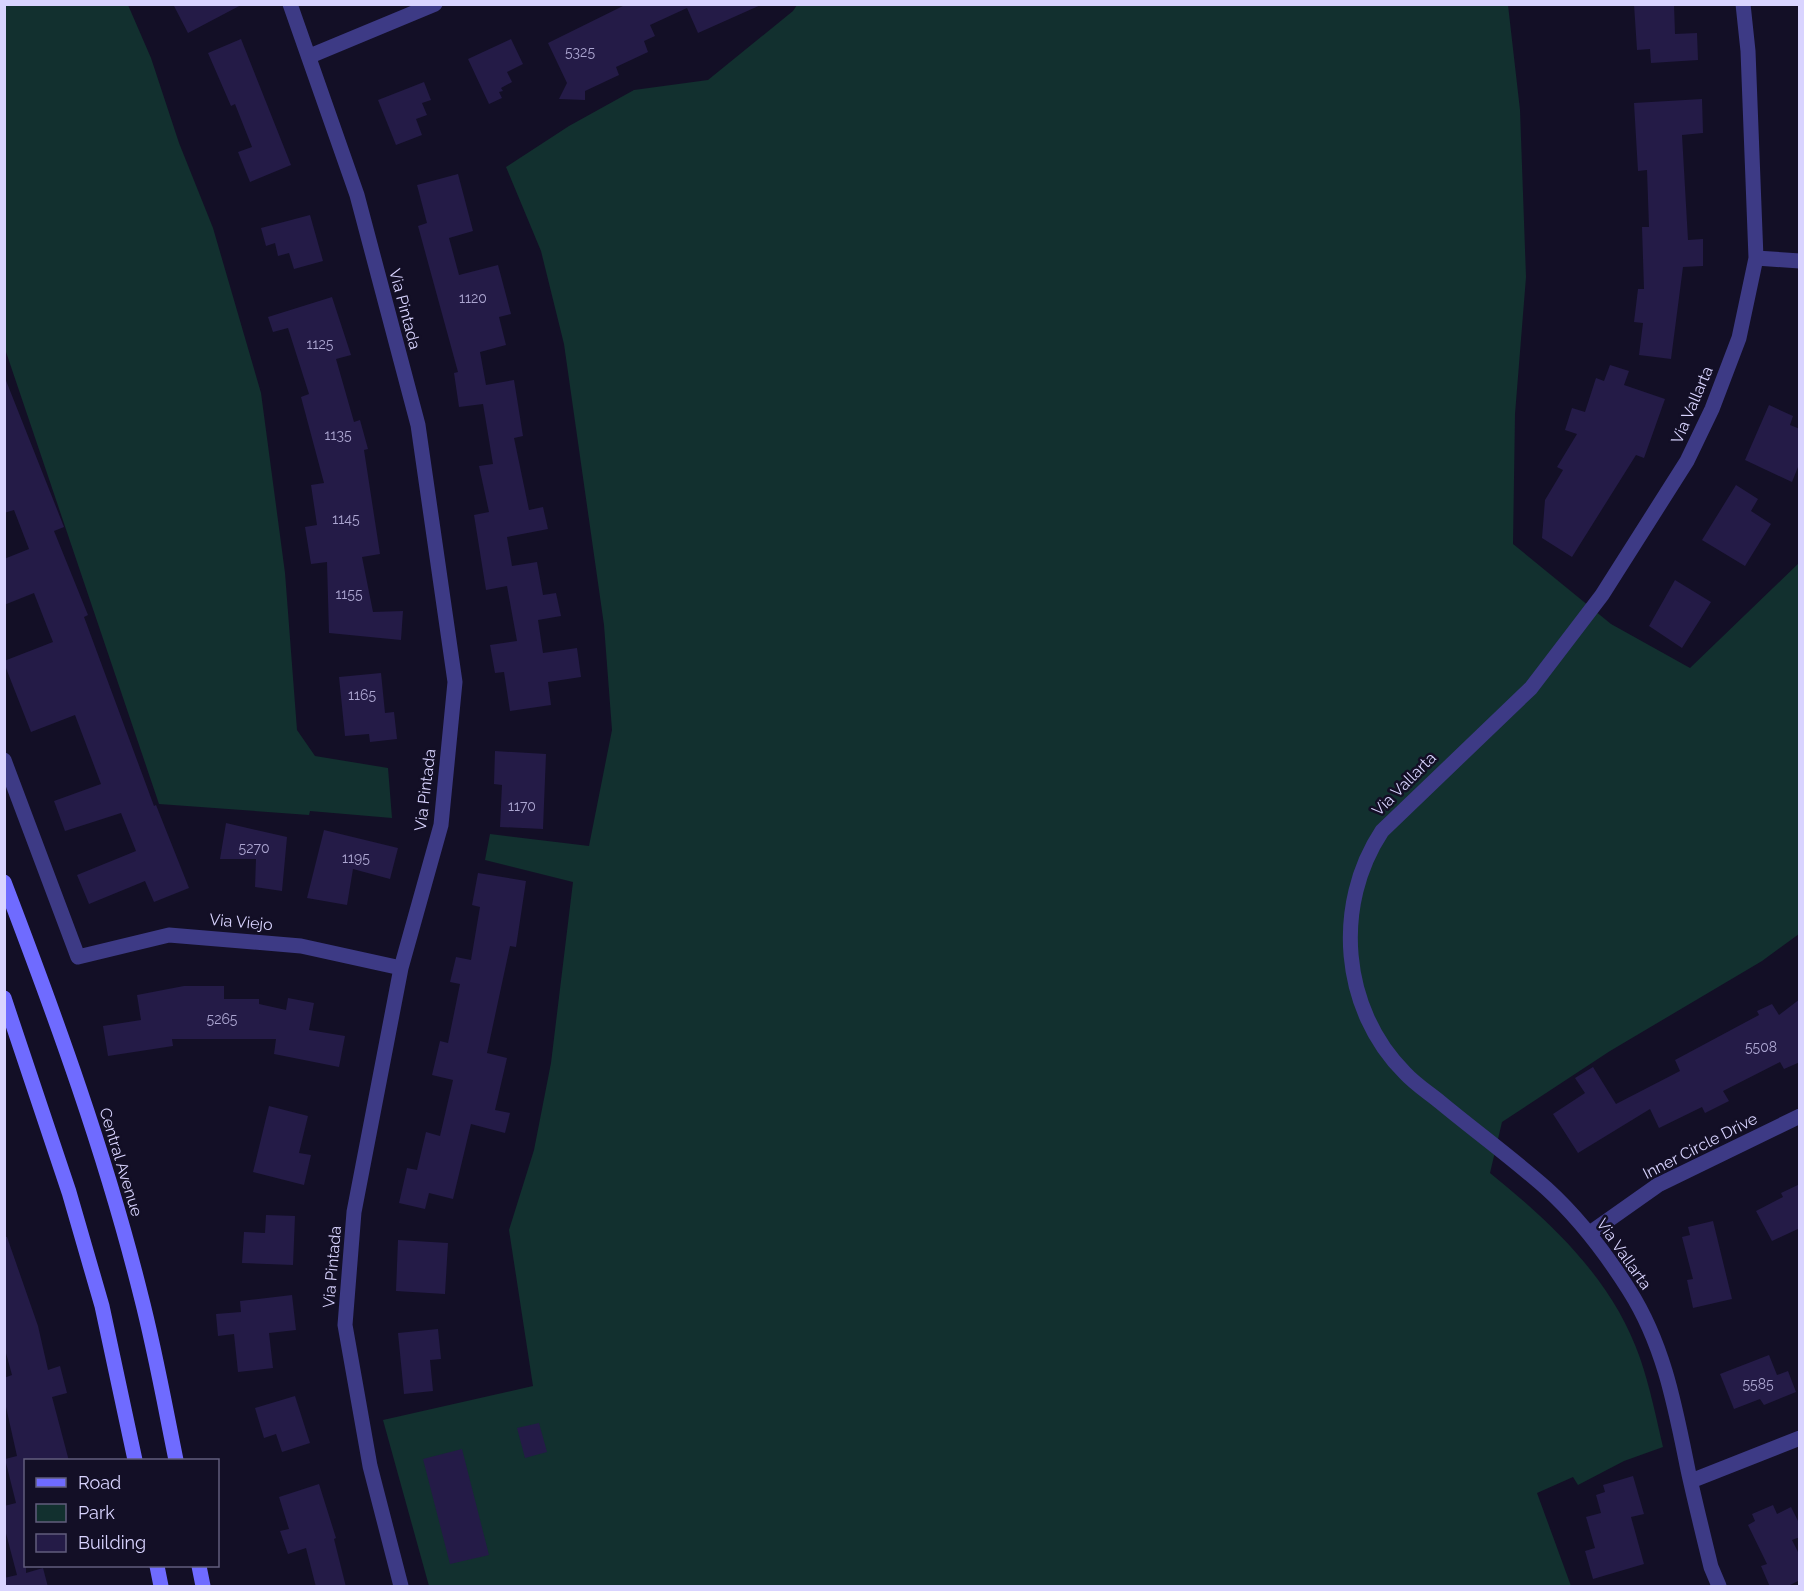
<svg xmlns="http://www.w3.org/2000/svg" width="1804" height="1591" font-family="Raleway,sans-serif">
	<style>
		.green { fill: #12302f }
		.building { fill: #241b47 }
		.lines { fill: none; stroke-linecap: round; stroke-linejoin: round }
		.street { stroke: #3d3a85; stroke-width: 15 }
		.secondary { stroke: #6f6bff; stroke-width: 15 }
		.labels { text-anchor: middle; dominant-baseline: central; stroke-width: 5; stroke-linejoin: round; paint-order: stroke }
		.number-label { font-size: 14px; fill: #aca6d1 }
		.street-label { font-size: 16px; fill: #d9d4ff; stroke: #130f26 }
	</style>
	<rect width="100%" height="100%" fill="#130f26"/>
	<!-- green -->
	<path class="green" d="M 4,5 L 128,5 L 151,58 L 179,143 L 213,228 L 261,393 L 285,573 L 297,730 L 315,756 L 388,768 L 392,818 L 310,811 L 309,815 L 159,804 L 5,349 Z
		M 797,5 L 1508,5 L 1520,110 L 1526,277 L 1515,414 L 1513,544 L 1611,624 L 1690,668 L 1800,562 L 1799,934 L 1762,961 L 1610,1051 L 1502,1122 L 1490,1173 C 1552,1223 1613,1280 1640,1358 C 1650,1387 1656,1417 1663,1447 L 1624,1461 L 1578,1485 L 1573,1477 L 1537,1493 L 1571,1586 L 429,1586 L 383,1420 L 533,1386 L 509,1230 L 534,1150 L 551,1063 L 573,882 L 485,860 L 490,834 L 589,846 L 612,730 L 604,625 L 564,344 L 541,251 L 506,167 L 569,126 L 634,90 L 708,80 L 793,11 Z"/>
	<!-- building -->
	<path class="building" d="M 173,4 L 243,4 L 188,33 Z
		M 627,4 L 763,4 L 698,33 L 687,8 L 650,25 L 655,36 L 644,41 L 648,52 L 616,67 L 619,75 L 585,91 L 585,100 L 559,99 L 567,83 L 548,43 Z
		M 1634,4 L 1674,4 L 1675,34 L 1697,33 L 1698,60 L 1651,63 L 1650,49 L 1637,50 Z
		M 241,39 L 291,165 L 250,182 L 238,152 L 252,147 L 235,104 L 231,106 L 208,53 Z
		M 511,39 L 523,64 L 507,72 L 512,82 L 501,88 L 503,91 L 499,92 L 502,98 L 489,104 L 468,59 Z
		M 424,82 L 431,100 L 422,103 L 427,115 L 416,119 L 422,135 L 396,145 L 378,100 Z
		M 1702,99 L 1703,133 L 1682,135 L 1688,240 L 1703,239 L 1703,266 L 1683,267 L 1671,359 L 1639,355 L 1643,323 L 1634,322 L 1638,289 L 1644,289 L 1642,227 L 1649,227 L 1647,170 L 1638,171 L 1634,103 Z
		M 458,174 L 473,231 L 449,238 L 459,275 L 498,265 L 511,314 L 499,317 L 506,345 L 480,352 L 486,385 L 514,380 L 523,436 L 514,438 L 529,510 L 543,507 L 548,529 L 507,537 L 512,566 L 537,562 L 543,595 L 556,593 L 561,616 L 538,620 L 543,653 L 577,648 L 581,677 L 548,682 L 551,705 L 510,711 L 504,672 L 495,673 L 490,645 L 517,641 L 507,586 L 486,590 L 474,515 L 489,512 L 479,466 L 493,464 L 483,404 L 459,407 L 454,373 L 458,372 L 418,226 L 427,223 L 417,185 Z
		M 310,215 L 323,261 L 294,269 L 289,253 L 278,256 L 275,243 L 266,246 L 261,228 Z
		M 332,297 L 351,355 L 336,359 L 354,422 L 360,420 L 368,449 L 364,450 L 380,554 L 362,557 L 373,612 L 403,611 L 401,640 L 329,633 L 327,562 L 311,564 L 305,527 L 317,525 L 311,485 L 324,483 L 301,397 L 309,394 L 288,328 L 273,332 L 268,317 Z
		M 1610,365 L 1629,371 L 1624,385 L 1665,399 L 1644,458 L 1636,455 L 1572,557 L 1542,538 L 1545,500 L 1563,470 L 1557,467 L 1577,434 L 1565,430 L 1572,408 L 1585,412 L 1596,378 L 1604,381 Z
		M 5,378 L 64,527 L 54,531 L 88,615 L 84,617 L 154,806 L 156,805 L 189,888 L 154,902 L 145,881 L 89,904 L 77,875 L 136,851 L 121,813 L 65,831 L 54,801 L 101,784 L 75,715 L 31,732 L 4,663 L 4,661 L 53,642 L 34,593 L 4,605 L 4,559 L 29,549 L 14,510 L 4,513 Z
		M 1769,405 L 1793,416 L 1790,425 L 1800,429 L 1800,462 L 1792,482 L 1745,460 Z
		M 1736,485 L 1758,499 L 1751,511 L 1771,524 L 1745,566 L 1702,540 Z
		M 1675,580 L 1711,602 L 1682,648 L 1649,626 Z
		M 381,673 L 385,713 L 394,712 L 397,739 L 370,742 L 369,734 L 345,736 L 339,677 Z
		M 495,751 L 546,754 L 543,829 L 500,827 L 502,785 L 494,784 Z
		M 226,823 L 287,837 L 282,891 L 255,887 L 256,859 L 220,859 Z
		M 324,830 L 398,848 L 390,879 L 353,869 L 347,905 L 307,898 Z
		M 478,873 L 526,881 L 516,947 L 510,946 L 487,1053 L 507,1058 L 495,1110 L 510,1113 L 505,1133 L 471,1124 L 453,1199 L 429,1193 L 425,1209 L 399,1203 L 407,1168 L 417,1170 L 426,1132 L 440,1136 L 453,1080 L 432,1075 L 440,1041 L 448,1043 L 460,984 L 450,982 L 456,957 L 471,960 L 480,907 L 472,905 Z
		M 184,986 L 224,986 L 224,999 L 259,999 L 259,1004 L 286,1010 L 288,998 L 314,1003 L 309,1030 L 345,1036 L 339,1067 L 274,1054 L 276,1039 L 172,1039 L 173,1046 L 108,1056 L 103,1026 L 141,1020 L 137,995 Z
		M 1800,999 L 1800,1062 L 1784,1069 L 1780,1062 L 1723,1091 L 1729,1101 L 1705,1113 L 1702,1107 L 1659,1128 L 1650,1109 L 1578,1153 L 1553,1114 L 1585,1093 L 1575,1078 L 1593,1067 L 1616,1104 L 1680,1071 L 1675,1060 L 1759,1015 L 1757,1011 L 1772,1004 L 1779,1015 Z
		M 269,1106 L 308,1116 L 299,1153 L 311,1155 L 304,1185 L 253,1172 Z
		M 1800,1184 L 1800,1228 L 1772,1241 L 1756,1211 L 1783,1197 L 1781,1193 Z
		M 266,1215 L 295,1216 L 293,1265 L 242,1263 L 244,1232 L 265,1233 Z
		M 1713,1221 L 1732,1299 L 1693,1308 L 1687,1280 L 1693,1279 L 1682,1237 L 1690,1235 L 1688,1227 Z
		M 4,1237 L 7,1237 L 38,1326 L 48,1370 L 60,1366 L 67,1393 L 52,1397 L 69,1461 L 26,1461 L 26,1573 L 43,1568 L 48,1587 L 4,1587 L 4,1578 L 17,1575 L 4,1526 L 4,1506 L 16,1503 L 5,1459 L 17,1456 L 4,1398 L 4,1378 L 12,1375 L 4,1346 Z
		M 398,1240 L 448,1243 L 445,1294 L 396,1291 Z
		M 292,1295 L 296,1330 L 269,1333 L 273,1368 L 238,1372 L 234,1334 L 218,1336 L 216,1314 L 241,1312 L 240,1301 Z
		M 438,1329 L 441,1359 L 430,1360 L 433,1391 L 404,1394 L 398,1333 Z
		M 1769,1355 L 1777,1375 L 1788,1371 L 1796,1392 L 1764,1405 L 1760,1399 L 1734,1409 L 1720,1374 Z
		M 295,1396 L 310,1443 L 282,1452 L 276,1434 L 264,1438 L 255,1408 Z
		M 539,1423 L 547,1452 L 525,1458 L 517,1428 Z
		M 462,1449 L 489,1555 L 450,1564 L 423,1459 Z
		M 1633,1476 L 1644,1514 L 1631,1517 L 1644,1564 L 1593,1579 L 1585,1551 L 1595,1548 L 1586,1517 L 1601,1513 L 1596,1495 L 1605,1492 L 1603,1485 Z
		M 319,1484 L 336,1538 L 334,1539 L 346,1587 L 316,1587 L 306,1548 L 288,1554 L 280,1531 L 289,1529 L 279,1497 Z
		M 1773,1505 L 1777,1514 L 1791,1507 L 1800,1525 L 1800,1537 L 1792,1540 L 1800,1556 L 1800,1580 L 1786,1587 L 1770,1587 L 1761,1566 L 1767,1564 L 1748,1525 L 1755,1521 L 1752,1514 Z"/>
	<g class="lines">
		<!-- street -->
		<path class="street" d="M 290,4 L 357,195 L 418,425 L 455,682 L 441,825 L 401,968 L 354,1212 L 345,1325 L 370,1466 L 401,1586
			M 310,56 L 435,4
			M 1756,258 L 1800,261
			M 4,760 L 78,957 L 169,935 L 301,946 L 401,968
			M 1590,1233 L 1658,1185 L 1800,1116
			M 1691,1481 L 1800,1438
			M 1719,1586 L 1711,1567 C 1703,1534 1695,1502 1688,1470 C 1675,1406 1664,1345 1629,1290 C 1605,1252 1579,1218 1546,1188 C 1512,1158 1475,1131 1440,1102 C 1429,1093 1415,1084 1405,1073 C 1341,1009 1333,905 1382,831 L 1531,688 L 1602,595 L 1687,461 L 1712,409 L 1739,338 L 1756,258 L 1748,51 L 1743,4"/>
		<!-- secondary -->
		<path class="secondary" d="M 4,882 C 56,1018 106,1155 141,1296 C 155,1350 165,1406 176,1460
			M 4,998 L 69,1192 L 102,1306 L 135,1460
			M 157,1566 L 161,1586
			M 199,1566 L 203,1586"/>
	</g>
	<g class="labels">
		<!-- number labels -->
		<g class="number-label">
			<text x="580" y="52">5325</text>
			<text x="473" y="298">1120</text>
			<text x="320" y="344">1125</text>
			<text x="338" y="435">1135</text>
			<text x="346" y="519">1145</text>
			<text x="349" y="594">1155</text>
			<text x="362" y="695">1165</text>
			<text x="522" y="806">1170</text>
			<text x="254" y="848">5270</text>
			<text x="356" y="858">1195</text>
			<text x="222" y="1019">5265</text>
			<text x="1761" y="1047">5508</text>
			<text x="1758" y="1384">5585</text>
		</g>
		<!-- street labels -->
		<g class="street-label">
			<text transform="translate(405 309) rotate(75)">Via Pintada</text>
			<text transform="translate(1692 405) rotate(-67)">Via Vallarta</text>
			<text transform="translate(1404 784) rotate(-45)">Via Vallarta</text>
			<text transform="translate(425 790) rotate(-83)">Via Pintada</text>
			<text transform="translate(241 922) rotate(5)">Via Viejo</text>
			<text transform="translate(1700 1146) rotate(-27)">Inner Circle Drive</text>
			<text transform="translate(121 1162) rotate(73)">Central Avenue</text>
			<text transform="translate(1624 1254) rotate(55)">Via Vallarta</text>
			<text transform="translate(332 1267) rotate(-85)">Via Pintada</text>
		</g>
	</g>
	<!-- border -->
	<rect width="1804" height="1591" fill="none" stroke="#d9d4ff" stroke-width="12"/>
	<!-- legend -->
	<rect x="24" y="1459" width="195" height="108" fill="#130f26" stroke="#625e7d" stroke-width="1.5"/>
	<rect x="36" y="1478" width="30" height="9" fill="#6f6bff" stroke="#625e7d" stroke-width="1.5"/>
	<text x="78" y="1489" font-size="18" fill="#d9d4ff">Road</text>
	<rect x="36" y="1504" width="30" height="18" fill="#12302f" stroke="#625e7d" stroke-width="1.5"/>
	<text x="78" y="1519" font-size="18" fill="#d9d4ff">Park</text>
	<rect x="36" y="1534" width="30" height="18" fill="#241b47" stroke="#625e7d" stroke-width="1.5"/>
	<text x="78" y="1549" font-size="18" fill="#d9d4ff">Building</text>
</svg>
